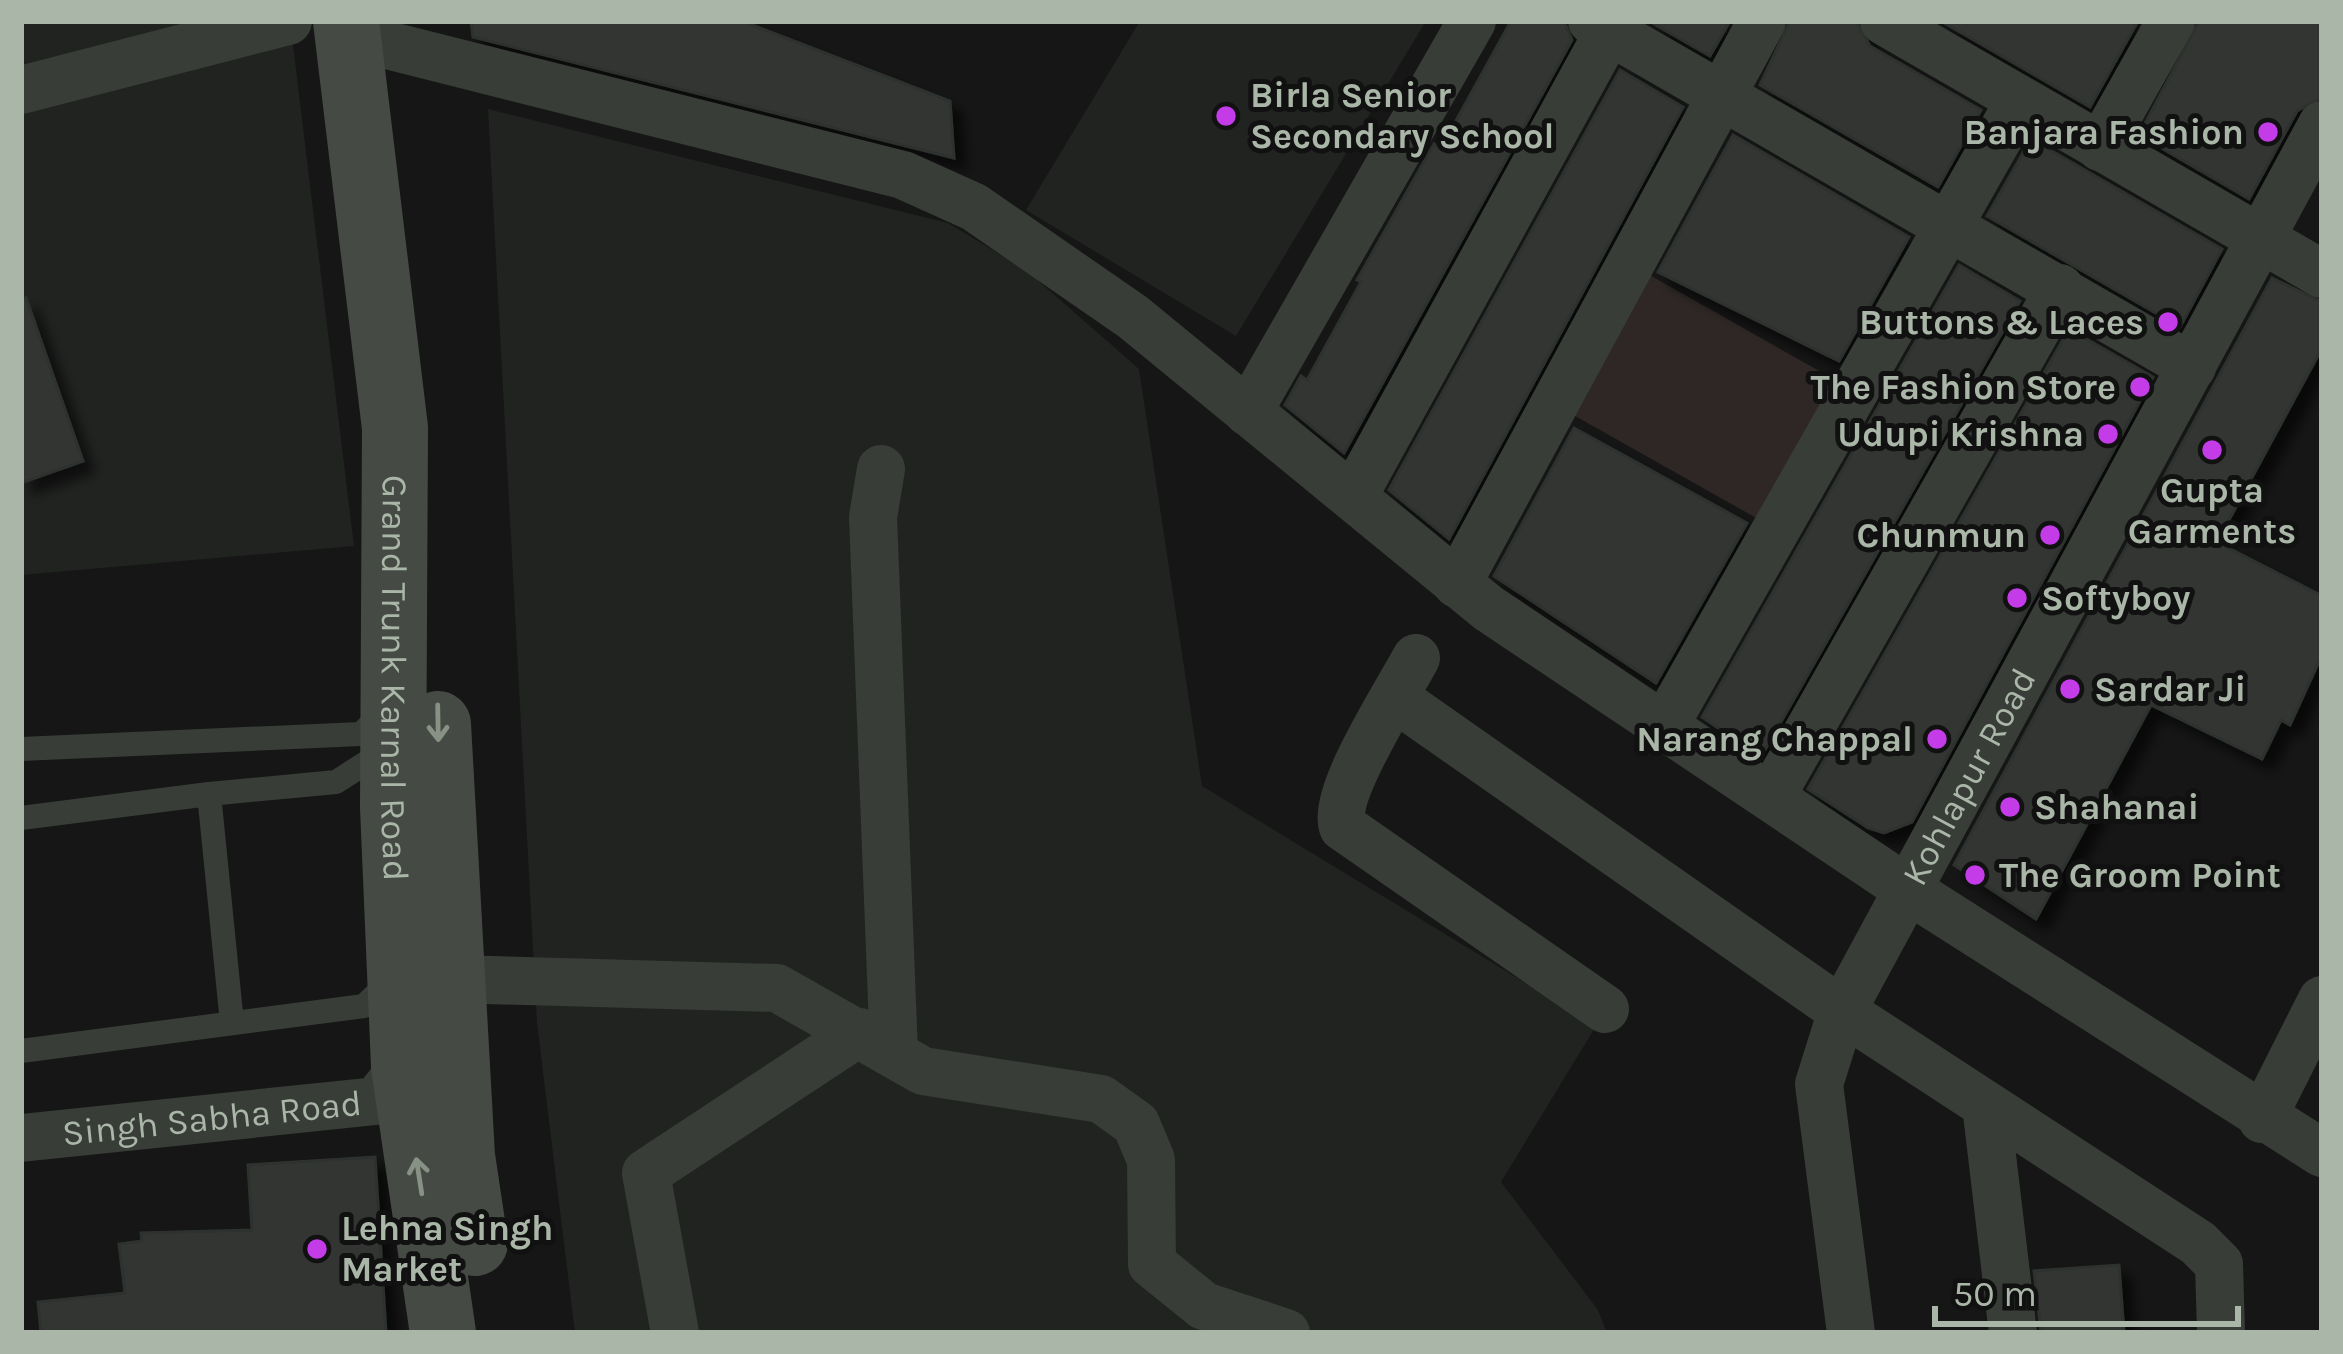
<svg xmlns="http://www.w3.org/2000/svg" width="2343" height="1354" font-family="Karla,sans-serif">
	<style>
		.built { fill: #212321 }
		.green { fill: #2e2725 }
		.building { fill: #323532; stroke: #2f322f; stroke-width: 3; filter: url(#shadow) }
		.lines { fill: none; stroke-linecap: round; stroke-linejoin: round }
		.lane { stroke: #383d38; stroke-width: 24 }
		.street { stroke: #383d38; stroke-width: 48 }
		.secondary { stroke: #454b44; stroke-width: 66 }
		.oneway { stroke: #879184 }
		.poi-dot { fill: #c43be8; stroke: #101110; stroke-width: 4.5 }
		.labels { text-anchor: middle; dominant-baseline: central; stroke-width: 10; stroke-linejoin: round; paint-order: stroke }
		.poi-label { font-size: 36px; font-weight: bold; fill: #aab6a7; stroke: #101110; text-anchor: start }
		.street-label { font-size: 36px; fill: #aab6a7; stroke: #101110 }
	</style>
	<defs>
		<filter id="shadow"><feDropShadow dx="11" dy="11" stdDeviation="6" flood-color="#0009"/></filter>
	</defs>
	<rect width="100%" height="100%" fill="#151615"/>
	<!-- built -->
	<path class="built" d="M 21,21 L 290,21 L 354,546 L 21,575 Z
		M 1140,21 L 1426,21 L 1236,336 L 1026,210 Z
		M 488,109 L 948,223 L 1026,270 L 1139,369 L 1202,786 L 1596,1026 L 1501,1182 L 1598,1310 L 1607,1333 L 575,1333 L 537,1023 Z"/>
	<!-- green -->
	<path class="green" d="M 1646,273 L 1837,381 L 1758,519 L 1568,412 Z"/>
	<!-- building -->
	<path class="building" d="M 471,21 L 742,21 L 950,101 L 954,158 L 473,37 Z
		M 1511,21 L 1564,21 L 1572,40 L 1344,453 L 1285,405 L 1301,376 L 1307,380 L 1361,282 L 1357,280 L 1434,144 L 1441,148 Z
		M 1649,21 L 1730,21 L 1710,56 Z
		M 1790,21 L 1856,21 L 1870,46 L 1981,110 L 1938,187 L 1760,85 Z
		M 1941,21 L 2138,21 L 2090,107 Z
		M 2199,21 L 2322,21 L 2322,97 L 2297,111 L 2249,199 L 2139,135 Z
		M 1620,70 L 1683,107 L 1449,539 L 1389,490 Z
		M 1733,135 L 1909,237 L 1839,361 L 1658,272 Z
		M 2031,139 L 2222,249 L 2180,327 L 1987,216 Z
		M 1959,265 L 2020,301 L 1761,757 L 1702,717 Z
		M 2272,278 L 2322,302 L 2322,348 L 2217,542 L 2322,596 L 2322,655 L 2290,725 L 2281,720 L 2262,759 L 2151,705 L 2036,919 L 1954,865 Z
		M 26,298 L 83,461 L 21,483 L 21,299 Z
		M 2069,329 L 2153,377 L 1912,822 L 1884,833 L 1868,828 L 1808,789 Z
		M 1574,428 L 1747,523 L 1656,683 L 1494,576 Z
		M 375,1157 L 386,1333 L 41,1333 L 38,1302 L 125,1293 L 119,1244 L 142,1241 L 141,1233 L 252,1230 L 248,1165 Z
		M 2119,1265 L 2124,1333 L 2041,1333 L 2034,1271 Z"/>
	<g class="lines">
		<!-- lane -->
		<path class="lane" d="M 21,749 L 361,734 L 384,711
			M 21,818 L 209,794
			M 232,1023 L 209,794 L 336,782 L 386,750
			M 21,1051 L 364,1006 L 390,981"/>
		<!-- street -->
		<g class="street">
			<path d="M 1592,21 L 2192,367"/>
			<path d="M 1884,21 L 2322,274"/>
			<path d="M 387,45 L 903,175 L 974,207 L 1133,317 L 1488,608 L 1910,891 L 2322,1153"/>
			<path d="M 21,90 L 288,21"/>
			<path d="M 2100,147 L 2171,21"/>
			<path d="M 1248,412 L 1472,21"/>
			<path d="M 881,469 L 873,517 L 894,1053"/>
			<path d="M 1353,497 L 1609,31"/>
			<path d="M 1457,584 L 1762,21"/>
			<path d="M 1416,658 C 1398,692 1331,794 1343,827 L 1605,1009"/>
			<path d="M 1395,698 L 1842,1011 L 2198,1243 L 2219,1264 L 2221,1333"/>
			<path d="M 1665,725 L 2020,100"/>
			<path d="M 1772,795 L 2060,288"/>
			<path d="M 451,979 L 777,988 L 923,1071 L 1101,1099 L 1136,1124 L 1151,1160 L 1152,1264 L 1204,1306 L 1286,1333"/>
			<path d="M 1986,1105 L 2013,1333"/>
			<path d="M 2262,1119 L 2322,1000"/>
			<path id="s1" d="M 21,1138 L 376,1101 L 404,1066 L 423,1064"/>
			<path d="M 675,1333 L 646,1173 L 860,1032"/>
			<path id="s2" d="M 1851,1333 L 1819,1084 L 1842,1011 L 2322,125"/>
		</g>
		<!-- secondary -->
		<g class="secondary">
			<path id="s3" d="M 346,21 L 395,428 L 393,807 L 404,1066 L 443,1333"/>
			<path d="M 438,724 L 462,1156 L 475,1243"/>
		</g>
	</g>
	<!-- one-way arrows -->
	<defs><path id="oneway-shaft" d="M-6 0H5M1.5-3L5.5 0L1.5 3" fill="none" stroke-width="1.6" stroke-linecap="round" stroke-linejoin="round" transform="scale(3)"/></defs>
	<g class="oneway">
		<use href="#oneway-shaft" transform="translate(438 723) rotate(89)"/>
		<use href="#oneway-shaft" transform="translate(419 1176) rotate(-99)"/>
	</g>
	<!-- markers -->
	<g class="poi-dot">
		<circle cx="1226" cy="116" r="12"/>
		<circle cx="2268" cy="132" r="12"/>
		<circle cx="2168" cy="322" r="12"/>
		<circle cx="2140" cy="387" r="12"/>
		<circle cx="2108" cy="434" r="12"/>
		<circle cx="2212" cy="450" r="12"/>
		<circle cx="2050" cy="535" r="12"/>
		<circle cx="2017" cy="598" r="12"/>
		<circle cx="2070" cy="689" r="12"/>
		<circle cx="1937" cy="739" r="12"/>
		<circle cx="2010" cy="807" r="12"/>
		<circle cx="1975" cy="875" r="12"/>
		<circle cx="317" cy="1249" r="12"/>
	</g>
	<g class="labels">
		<!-- poi labels -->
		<g class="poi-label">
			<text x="1250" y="95">Birla Senior<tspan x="1250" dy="41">Secondary School</tspan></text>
			<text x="2244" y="132" text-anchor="end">Banjara Fashion</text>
			<text x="2144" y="322" text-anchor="end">Buttons &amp; Laces</text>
			<text x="2116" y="387" text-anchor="end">The Fashion Store</text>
			<text x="2084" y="434" text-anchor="end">Udupi Krishna</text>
			<text x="2212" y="490" text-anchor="middle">Gupta<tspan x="2212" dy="41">Garments</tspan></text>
			<text x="2026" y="535" text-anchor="end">Chunmun</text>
			<text x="2041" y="598">Softyboy</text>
			<text x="2094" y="689">Sardar Ji</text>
			<text x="1913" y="739" text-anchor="end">Narang Chappal</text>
			<text x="2034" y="807">Shahanai</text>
			<text x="1999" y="875">The Groom Point</text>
			<text x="341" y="1228">Lehna Singh<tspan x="341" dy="41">Market</tspan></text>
		</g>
		<!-- street labels -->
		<g class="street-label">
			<text stroke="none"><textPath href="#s3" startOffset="660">Grand Trunk Karnal Road</textPath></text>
			<text stroke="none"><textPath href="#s2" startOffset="594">Kohlapur Road</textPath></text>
			<text stroke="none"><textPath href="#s1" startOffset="192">Singh Sabha Road</textPath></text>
		</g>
	</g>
	<!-- border -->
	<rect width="2343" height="1354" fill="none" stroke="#aab6a7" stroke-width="48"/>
	<!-- scale -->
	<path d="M1935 1306v18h303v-18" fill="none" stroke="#aab6a7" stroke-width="6"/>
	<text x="1953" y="1306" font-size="36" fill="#aab6a7" stroke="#101110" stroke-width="9" paint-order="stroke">50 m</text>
</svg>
